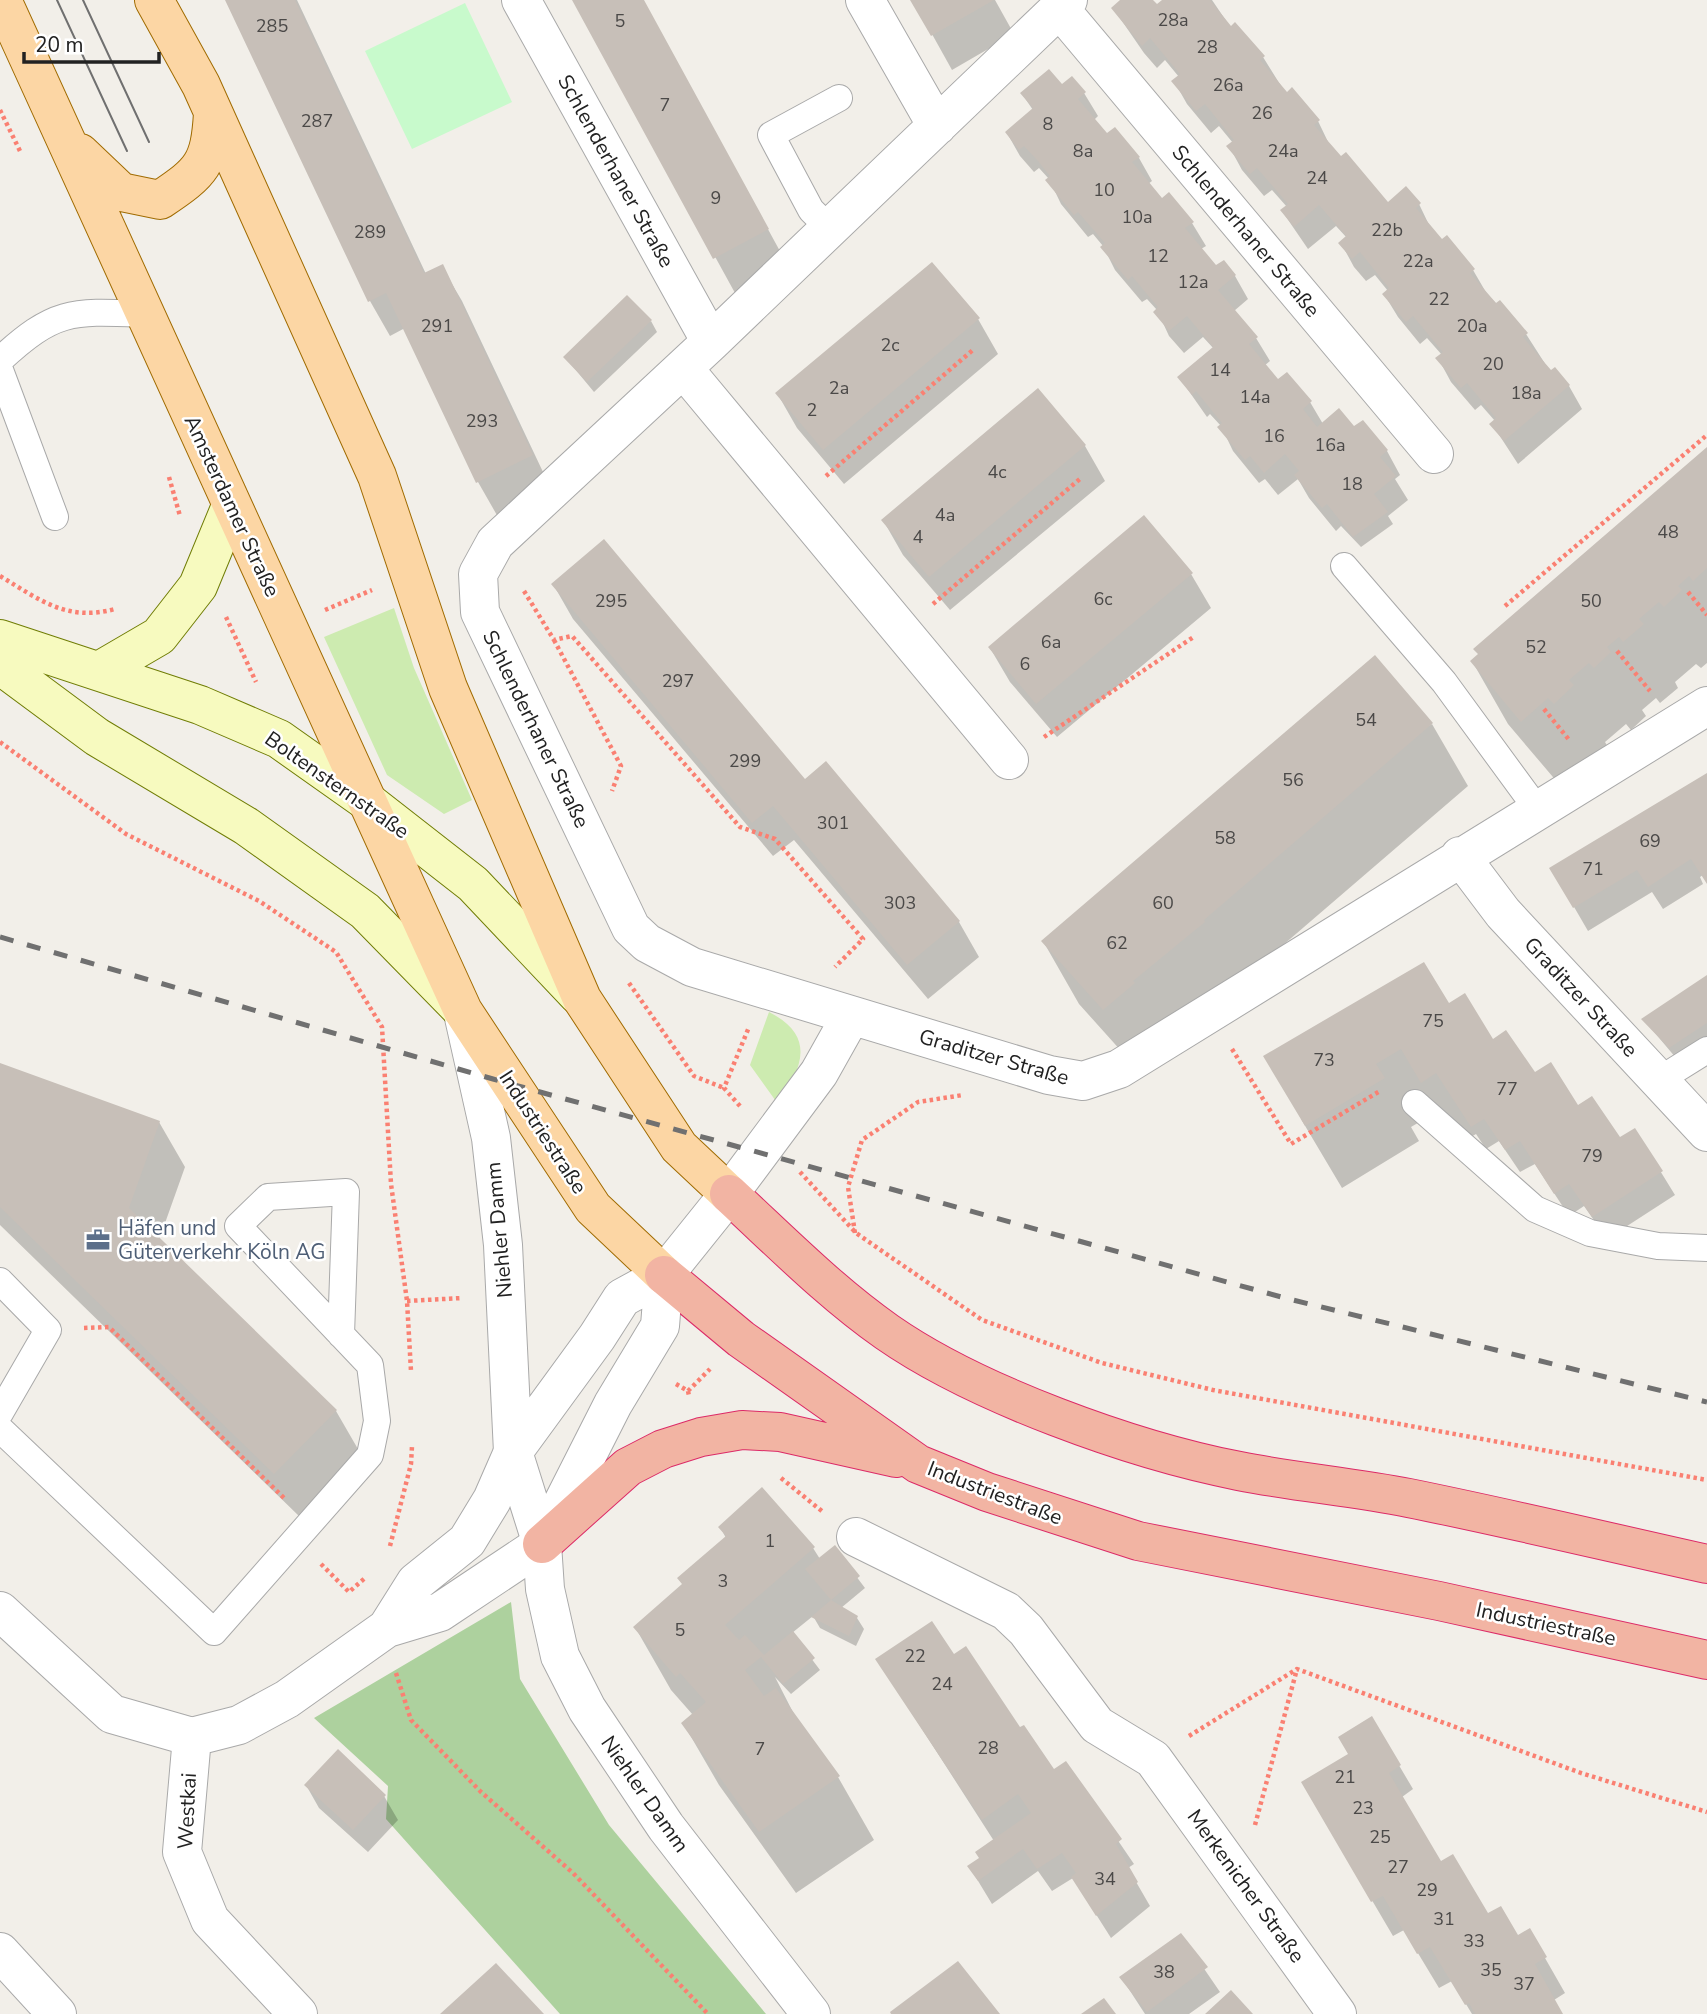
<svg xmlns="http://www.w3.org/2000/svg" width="1707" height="2014" font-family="'Nunito Sans',sans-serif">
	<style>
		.grass { fill: #cdebb0 }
		.forest { fill: #add19e }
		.park { fill: #c8facc }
		.shadow { fill: #0003 }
		.building { fill: #c7bfb8 }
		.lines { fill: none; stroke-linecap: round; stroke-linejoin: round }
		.service-casing { stroke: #a9a9a9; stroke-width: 28 }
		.minor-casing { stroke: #a9a9a9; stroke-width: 40 }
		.tertiary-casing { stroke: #a9a9a9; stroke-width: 40 }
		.secondary-casing { stroke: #707d05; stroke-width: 40 }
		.primary-casing { stroke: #a06b00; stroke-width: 40 }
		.trunk-casing { stroke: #dc2a67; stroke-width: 40 }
		.path { stroke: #fa8072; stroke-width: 4.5; stroke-dasharray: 3.5 3.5; stroke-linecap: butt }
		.service { stroke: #fff; stroke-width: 26 }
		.minor { stroke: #fff; stroke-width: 38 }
		.tertiary { stroke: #fff; stroke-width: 38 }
		.secondary { stroke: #f7fabf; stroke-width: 38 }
		.primary { stroke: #fcd6a4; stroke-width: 38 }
		.trunk { stroke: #f2b4a3; stroke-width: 38 }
		.tram { stroke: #707070; stroke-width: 2 }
		.rail { stroke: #707070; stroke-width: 5; stroke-dasharray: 14 14; stroke-linecap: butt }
		.labels { text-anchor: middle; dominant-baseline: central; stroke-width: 5; stroke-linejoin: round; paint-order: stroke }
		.number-label { font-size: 18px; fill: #4b4948 }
		.street-label { font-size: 21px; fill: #222; stroke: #fff }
		.service-label { font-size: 21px; fill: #4e5e75; stroke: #fff; text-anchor: start }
	</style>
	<rect width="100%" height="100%" fill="#f2efe9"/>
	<!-- grass -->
	<path class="grass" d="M 394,608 L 414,668 L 472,800 L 444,814 L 387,775 L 324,637 Z
		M 769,1012 C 816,1036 803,1067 778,1104 L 750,1065 Z"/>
	<!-- forest -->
	<path class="forest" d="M 511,1602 L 520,1679 L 609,1825 L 766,2014 L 560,2014 L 386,1819 L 388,1786 L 314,1718 Z"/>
	<!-- park -->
	<path class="park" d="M 465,3 L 512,102 L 412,149 L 365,51 Z"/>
	<!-- shadow -->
	<path class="shadow" d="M 227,0 L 297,0 L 426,274 L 442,267 L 462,301 L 552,491 L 498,517 L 478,482 L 405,328 L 390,336 L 370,301 Z
		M 574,0 L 643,0 L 787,264 L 735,293 Z
		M 913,0 L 995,0 L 1014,34 L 952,70 Z
		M 1122,0 L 1151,0 L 1156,7 L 1165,0 L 1212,0 L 1231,28 L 1263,57 L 1286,94 L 1318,121 L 1330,146 L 1387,204 L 1419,204 L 1431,229 L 1473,270 L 1487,294 L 1526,334 L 1551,373 L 1569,386 L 1582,409 L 1518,464 L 1492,424 L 1495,421 L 1481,405 L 1475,410 L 1451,382 L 1438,358 L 1442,355 L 1427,338 L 1420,344 L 1398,317 L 1384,294 L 1388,291 L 1375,275 L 1366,281 L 1354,267 L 1341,243 L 1347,238 L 1336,226 L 1308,249 L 1282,211 L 1287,207 L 1272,190 L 1264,196 L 1242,170 L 1229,146 L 1233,143 L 1219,126 L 1211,133 L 1187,104 L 1174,81 L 1179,77 L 1165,60 L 1157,68 L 1144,53 L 1113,8 Z
		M 1060,85 L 1084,93 L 1098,116 L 1094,120 L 1107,136 L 1139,158 L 1152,181 L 1148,184 L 1161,200 L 1192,223 L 1206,246 L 1201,249 L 1216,267 L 1235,276 L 1248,299 L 1234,311 L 1256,338 L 1270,361 L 1264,366 L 1277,382 L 1310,402 L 1323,424 L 1354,429 L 1363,422 L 1387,451 L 1400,475 L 1395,479 L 1408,500 L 1388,516 L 1393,524 L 1361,547 L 1341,526 L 1336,531 L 1309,498 L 1298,479 L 1278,495 L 1265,479 L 1259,483 L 1233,451 L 1221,426 L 1210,414 L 1207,417 L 1179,377 L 1214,349 L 1203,337 L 1184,353 L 1169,336 L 1157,310 L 1147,299 L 1142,302 L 1115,270 L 1103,246 L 1093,234 L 1088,237 L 1061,204 L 1049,179 L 1039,168 L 1034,172 L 1020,156 L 1007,133 L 1033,110 L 1022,94 Z
		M 978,319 L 998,354 L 844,484 L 797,428 L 777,393 Z
		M 651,321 L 657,332 L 594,392 L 565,357 Z
		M 1038,391 L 1085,446 L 1105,481 L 950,610 L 903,555 L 883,520 Z
		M 1707,449 L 1707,663 L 1701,668 L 1696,664 L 1675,682 L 1678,688 L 1660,703 L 1656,698 L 1642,710 L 1646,716 L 1631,730 L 1626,724 L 1605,742 L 1609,749 L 1558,783 L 1508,724 L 1472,661 Z
		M 1191,574 L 1211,608 L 1057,737 L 1010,682 L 990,648 Z
		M 553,584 L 805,781 L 826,763 L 959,922 L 979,957 L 928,999 L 794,840 L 773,856 L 573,619 Z
		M 1432,724 L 1468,786 L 1168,1044 L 1140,1072 L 1079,1004 L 1043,941 Z
		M 1707,775 L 1707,882 L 1703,875 L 1700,877 L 1703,884 L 1663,909 L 1652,892 L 1588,931 L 1552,869 Z
		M 1707,978 L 1707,1038 L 1676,1058 L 1644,1020 Z
		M 1449,1006 L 1619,1140 L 1635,1130 L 1675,1195 L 1607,1239 L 1584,1206 L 1569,1216 L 1535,1164 L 1520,1172 L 1499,1141 L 1486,1149 L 1476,1134 L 1459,1144 L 1438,1111 L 1411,1127 L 1419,1141 L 1342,1188 L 1301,1119 Z
		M 0,1065 L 159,1122 L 185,1167 L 159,1240 L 336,1411 L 362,1456 L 301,1518 L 0,1225 Z
		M 720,1527 L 813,1548 L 820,1559 L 834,1547 L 865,1588 L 841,1608 L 857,1618 L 864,1629 L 856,1646 L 820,1628 L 813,1616 L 792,1633 L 820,1670 L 791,1694 L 775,1677 L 797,1720 L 838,1777 L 874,1840 L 796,1893 L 719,1785 L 683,1723 L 693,1715 L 671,1690 L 635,1627 L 683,1585 L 726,1538 Z
		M 954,1656 L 1054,1771 L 1065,1763 L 1134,1864 L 1128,1868 L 1150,1906 L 1111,1938 L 1073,1878 L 1052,1891 L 1038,1871 L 992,1904 L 969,1866 L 981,1859 L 994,1841 L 877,1659 Z
		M 1371,1718 L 1413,1789 L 1402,1797 L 1441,1863 L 1487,1915 L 1518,1937 L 1529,1930 L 1565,1993 L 1554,2000 L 1562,2014 L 1472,2014 L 1452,1981 L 1439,1988 L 1404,1930 L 1393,1936 L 1303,1783 L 1351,1755 Z
		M 306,1785 L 384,1796 L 398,1820 L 368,1852 L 319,1808 Z
		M 1181,1935 L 1220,1992 L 1189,2014 L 1145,2014 L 1121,1977 Z"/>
	<!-- building -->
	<path class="building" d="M 225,0 L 295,0 L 424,273 L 443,264 L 533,455 L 476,483 L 386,293 L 368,302 Z
		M 572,0 L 644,0 L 769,229 L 713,259 Z
		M 910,0 L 994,0 L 931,36 Z
		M 1120,0 L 1153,0 L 1157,4 L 1162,0 L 1210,0 L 1231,26 L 1235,22 L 1265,56 L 1260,60 L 1287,92 L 1292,87 L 1320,120 L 1314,125 L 1341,156 L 1346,152 L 1388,202 L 1406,186 L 1421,203 L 1416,208 L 1442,239 L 1447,235 L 1475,269 L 1470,273 L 1496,303 L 1500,300 L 1528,333 L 1523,337 L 1538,355 L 1551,370 L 1555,367 L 1570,385 L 1504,441 L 1489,424 L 1496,418 L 1467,383 L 1461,388 L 1435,358 L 1443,352 L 1413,316 L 1406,322 L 1382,294 L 1389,288 L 1360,252 L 1352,259 L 1338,243 L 1346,236 L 1319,205 L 1294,227 L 1280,210 L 1288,204 L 1257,168 L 1250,174 L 1226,146 L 1234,140 L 1205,104 L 1196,111 L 1171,81 L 1180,74 L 1150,38 L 1142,46 L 1111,8 Z
		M 1049,69 L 1062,84 L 1072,76 L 1086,92 L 1078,99 L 1107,133 L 1115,127 L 1140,157 L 1132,162 L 1148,181 L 1162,198 L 1169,192 L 1194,222 L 1185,228 L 1201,247 L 1216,265 L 1224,260 L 1236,275 L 1218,290 L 1258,337 L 1249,344 L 1278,379 L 1287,372 L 1312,401 L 1303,409 L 1317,427 L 1339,408 L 1354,426 L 1363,420 L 1388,450 L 1380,457 L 1396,476 L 1374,494 L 1388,512 L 1353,537 L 1327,504 L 1322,508 L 1294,475 L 1299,471 L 1285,454 L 1264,473 L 1250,456 L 1245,460 L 1217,427 L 1222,423 L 1196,391 L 1192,395 L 1177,377 L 1213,347 L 1187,316 L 1169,331 L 1153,312 L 1158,307 L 1146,293 L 1132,276 L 1128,280 L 1100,247 L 1105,243 L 1078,212 L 1074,215 L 1045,180 L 1050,176 L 1038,161 L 1024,146 L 1019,150 L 1005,132 L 1033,108 L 1020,93 Z
		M 932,262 L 980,318 L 823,450 L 775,393 Z
		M 627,295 L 652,320 L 587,382 L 563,357 Z
		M 1038,388 L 1086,445 L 929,577 L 881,520 Z
		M 1707,447 L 1707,568 L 1693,581 L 1689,576 L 1678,586 L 1682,590 L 1664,607 L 1659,602 L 1639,619 L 1644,624 L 1623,642 L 1619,637 L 1607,647 L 1611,652 L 1594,668 L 1589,663 L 1569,680 L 1574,685 L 1554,704 L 1548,698 L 1521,722 L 1470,661 L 1478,654 L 1473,649 Z
		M 1144,515 L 1193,573 L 1036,704 L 988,647 Z
		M 604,539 L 805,779 L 826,761 L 960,921 L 907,965 L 773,806 L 752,823 L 551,584 Z
		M 1375,655 L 1433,723 L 1204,920 L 1205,922 L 1133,981 L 1135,983 L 1103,1010 L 1041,941 Z
		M 1707,773 L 1707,884 L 1691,859 L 1648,887 L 1637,870 L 1573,908 L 1549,868 Z
		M 1424,962 L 1449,1003 L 1465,993 L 1493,1039 L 1506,1030 L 1535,1072 L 1551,1062 L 1578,1105 L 1592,1096 L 1620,1137 L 1635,1128 L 1663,1171 L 1592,1217 L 1569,1184 L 1554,1194 L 1520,1141 L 1505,1150 L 1484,1119 L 1471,1127 L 1436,1073 L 1421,1083 L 1401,1049 L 1376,1064 L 1385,1078 L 1305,1126 L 1263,1056 Z
		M 1707,975 L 1707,1023 L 1669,1048 L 1641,1019 Z
		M 0,1063 L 160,1121 L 129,1208 L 337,1410 L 274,1474 L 0,1207 Z
		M 762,1487 L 815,1547 L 725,1625 L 739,1640 L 745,1635 L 764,1655 L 793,1631 L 815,1658 L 783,1684 L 761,1657 L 745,1670 L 764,1696 L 776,1688 L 840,1776 L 759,1832 L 681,1723 L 706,1702 L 680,1673 L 676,1677 L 633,1627 L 682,1584 L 677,1578 L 726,1536 L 718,1527 Z
		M 835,1545 L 860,1576 L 831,1600 L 805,1569 Z
		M 831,1600 L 858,1616 L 849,1636 L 811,1617 Z
		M 932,1621 L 954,1654 L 966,1646 L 1020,1727 L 1024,1725 L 1054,1769 L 1066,1761 L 1122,1839 L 1116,1844 L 1138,1882 L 1096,1916 L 1071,1877 L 1076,1873 L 1062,1853 L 1037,1869 L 1023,1849 L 978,1881 L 967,1866 L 979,1858 L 975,1852 L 1031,1813 L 1018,1794 L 982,1820 L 875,1659 Z
		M 1372,1716 L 1401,1765 L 1389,1773 L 1441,1861 L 1453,1854 L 1488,1913 L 1501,1906 L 1518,1935 L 1530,1928 L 1547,1957 L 1535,1964 L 1563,2014 L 1475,2014 L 1469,2003 L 1465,2005 L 1430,1947 L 1417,1954 L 1383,1896 L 1371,1902 L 1301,1782 L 1348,1754 L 1338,1737 Z
		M 338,1749 L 386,1795 L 353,1830 L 304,1785 Z
		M 1181,1933 L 1208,1967 L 1147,2012 L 1119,1977 Z
		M 958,1961 L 1000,2014 L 891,2014 L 890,2012 Z
		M 496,1963 L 544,2014 L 440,2014 Z
		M 1231,1990 L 1253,2014 L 1205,2014 Z
		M 1104,1998 L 1116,2014 L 1081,2014 Z"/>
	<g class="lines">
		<!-- service casing -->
		<g class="service-casing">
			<path id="service" d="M 830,229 L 811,210 L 771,135 L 839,98
				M 0,360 C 55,309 72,311 144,314
				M 0,370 L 55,517
				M 1344,566 L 1444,682 L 1537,809
				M 1659,1080 L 1707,1050
				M 1415,1103 L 1535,1209 L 1590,1233 L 1658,1246 L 1707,1248
				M 0,1281 L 48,1330 L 0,1413
				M 0,1429 L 214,1632 L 370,1455 L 377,1421 L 370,1365 L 238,1226 L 268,1197 L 346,1192 L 341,1335"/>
		</g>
		<!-- minor casing -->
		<g class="minor-casing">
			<path id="minor" d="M 521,0 L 711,342
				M 865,0 L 937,126
				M 1068,0 L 711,342 L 495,543 L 478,574 L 480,612 L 631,928 L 647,943 L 692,967 L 1049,1075 L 1083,1081 L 1119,1069 L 1707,706
				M 1059,8 L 1434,454
				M 683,368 L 1009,760
				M 1460,856 L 1503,913 L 1707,1132
				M 729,1194 L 819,1073 L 851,1016
				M 856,1537 L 1006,1611 L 1026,1630 L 1097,1725 L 1153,1759 L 1337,2014
				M 0,1611 L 112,1714 L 192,1737 L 239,1725 L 287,1699 L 387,1628 L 440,1612 L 542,1544
				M 387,1628 L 416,1582 L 467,1541 L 492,1500 L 513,1452
				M 192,1737 L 182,1852 L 210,1920 L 298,2014
				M 0,1952 L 57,2014"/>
		</g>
		<!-- tertiary casing -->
		<g class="tertiary-casing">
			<path id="tertiary" d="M 463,1013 L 491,1138 L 503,1245 L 513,1452 L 542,1544 L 545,1589 L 560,1656 L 587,1709 L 666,1827 L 811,2014
				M 513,1452 L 597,1337 L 622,1298 L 664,1275 L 729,1194
				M 542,1544 L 613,1404 L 660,1326 L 664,1275"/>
		</g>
		<!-- secondary casing -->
		<g class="secondary-casing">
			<path id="secondary" d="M 0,639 L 200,705 L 279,739 L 368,802 L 473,884 L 578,995
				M 0,665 L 97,737 L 246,826 L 365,911 L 459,1007
				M 99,671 L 159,636 L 198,586 L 231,506"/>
		</g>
		<!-- primary casing -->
		<g class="primary-casing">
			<path id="primary" d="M 2,0 L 463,1011 L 593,1208 L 664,1275
				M 154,0 L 201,85 L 377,476 L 448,688 L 582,999 L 679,1147 L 729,1194
				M 80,153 L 121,192 L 160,200 C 202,172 210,164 213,113"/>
		</g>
		<!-- trunk casing -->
		<g class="trunk-casing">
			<path id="trunk" d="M 729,1194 C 780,1241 830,1292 887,1332 C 976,1394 1132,1450 1239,1471 C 1295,1482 1353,1487 1409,1498 C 1508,1518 1608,1542 1707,1564
				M 664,1275 L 741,1339 L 918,1464 L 987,1492 L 1138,1541 L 1439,1601 L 1707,1660
				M 542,1544 L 628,1467 L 663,1449 L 701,1437 L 742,1430 L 780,1432 L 896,1458"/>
		</g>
		<!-- path -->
		<path class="path" d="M 0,110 L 20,151
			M 826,476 L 974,349
			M 169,477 L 180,516
			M 0,576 C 40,600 67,622 115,609
			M 524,591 L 554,640 L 572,636 L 740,827 L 775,839 L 863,939 L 835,967
			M 1688,592 L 1707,615
			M 933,604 L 1081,478
			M 1505,606 L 1707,435
			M 325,610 L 372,590
			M 226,617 L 256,682
			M 554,640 L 621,766 L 612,791
			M 1617,651 L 1650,691
			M 1544,709 L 1570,741
			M 1044,737 L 1195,636
			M 0,742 L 126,834 L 259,901 L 336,952 L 382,1027 L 391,1184 L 407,1301 L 411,1371
			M 629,983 L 694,1076 L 724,1088
			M 1232,1049 L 1291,1144 L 1380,1091
			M 740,1106 L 724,1088 L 749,1027
			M 800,1172 L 856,1233 L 982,1320 L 1102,1363 L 1213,1390 L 1707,1480
			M 855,1233 L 848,1187 L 862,1140 L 918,1102 L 963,1095
			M 407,1301 L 462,1298
			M 84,1328 L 109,1327 L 285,1499
			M 676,1384 L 688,1391 L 689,1396
			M 688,1391 L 710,1369
			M 781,1478 L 823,1512
			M 390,1546 L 411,1464 L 412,1446
			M 321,1564 L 349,1592 L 365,1578
			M 396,1673 L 411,1720 L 481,1792 L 573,1873 L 708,2014
			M 1189,1736 L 1297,1669 L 1581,1773 L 1707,1812
			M 1255,1825 L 1297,1669"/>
		<!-- service -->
		<use href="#service" class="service"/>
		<!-- minor -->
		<use href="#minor" class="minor"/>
		<!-- tertiary -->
		<use href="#tertiary" class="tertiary"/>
		<!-- secondary -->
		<use href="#secondary" class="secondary"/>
		<!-- primary -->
		<use href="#primary" class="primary"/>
		<!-- trunk -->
		<use href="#trunk" class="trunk"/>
		<!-- tram -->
		<path class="tram" d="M 57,0 L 127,151
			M 83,0 L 149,142"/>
		<!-- rail -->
		<path class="rail" d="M 0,937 L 493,1079 L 1285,1298 L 1707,1402"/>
	</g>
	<!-- icons -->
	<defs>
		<g id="office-bare" transform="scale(1.89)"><path d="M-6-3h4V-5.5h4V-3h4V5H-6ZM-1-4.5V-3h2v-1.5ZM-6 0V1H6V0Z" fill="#5c6f8a" stroke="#fff" stroke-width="2.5" paint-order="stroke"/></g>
	</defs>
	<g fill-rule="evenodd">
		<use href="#office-bare" x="98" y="1240"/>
	</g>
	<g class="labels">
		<!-- number labels -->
		<g class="number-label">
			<text x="1173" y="20">28a</text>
			<text x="620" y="21">5</text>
			<text x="272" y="26">285</text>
			<text x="1207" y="47">28</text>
			<text x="1228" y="85">26a</text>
			<text x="665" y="105">7</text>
			<text x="1262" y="113">26</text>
			<text x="317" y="121">287</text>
			<text x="1048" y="124">8</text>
			<text x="1083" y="151">8a</text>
			<text x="1283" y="151">24a</text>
			<text x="1317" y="178">24</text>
			<text x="1104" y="190">10</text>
			<text x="716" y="198">9</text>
			<text x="1137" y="217">10a</text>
			<text x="1387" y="230">22b</text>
			<text x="370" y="232">289</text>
			<text x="1158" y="256">12</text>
			<text x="1418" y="261">22a</text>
			<text x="1193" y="282">12a</text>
			<text x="1439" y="299">22</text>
			<text x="437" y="326">291</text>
			<text x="1472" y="326">20a</text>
			<text x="890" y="345">2c</text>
			<text x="1493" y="364">20</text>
			<text x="1220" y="370">14</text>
			<text x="839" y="388">2a</text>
			<text x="1526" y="393">18a</text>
			<text x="1255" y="397">14a</text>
			<text x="812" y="410">2</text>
			<text x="482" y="421">293</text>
			<text x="1274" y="436">16</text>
			<text x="1330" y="445">16a</text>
			<text x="997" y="472">4c</text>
			<text x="1352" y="484">18</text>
			<text x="945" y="515">4a</text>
			<text x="1668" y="532">48</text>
			<text x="918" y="537">4</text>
			<text x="1103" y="599">6c</text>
			<text x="611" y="601">295</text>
			<text x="1591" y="601">50</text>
			<text x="1051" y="642">6a</text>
			<text x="1536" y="647">52</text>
			<text x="1025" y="664">6</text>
			<text x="678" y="681">297</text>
			<text x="1366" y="720">54</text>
			<text x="745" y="761">299</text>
			<text x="1293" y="780">56</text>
			<text x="833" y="823">301</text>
			<text x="1225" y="838">58</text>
			<text x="1650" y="841">69</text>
			<text x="1593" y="869">71</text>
			<text x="900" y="903">303</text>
			<text x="1163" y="903">60</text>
			<text x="1117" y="943">62</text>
			<text x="1433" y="1021">75</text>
			<text x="1324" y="1060">73</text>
			<text x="1507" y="1089">77</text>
			<text x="1592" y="1156">79</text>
			<text x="770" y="1541">1</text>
			<text x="723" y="1581">3</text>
			<text x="680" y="1630">5</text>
			<text x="915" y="1656">22</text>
			<text x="942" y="1684">24</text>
			<text x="988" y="1748">28</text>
			<text x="760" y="1749">7</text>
			<text x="1345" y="1777">21</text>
			<text x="1363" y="1808">23</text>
			<text x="1380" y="1837">25</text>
			<text x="1398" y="1867">27</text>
			<text x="1105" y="1879">34</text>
			<text x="1427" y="1890">29</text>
			<text x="1444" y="1919">31</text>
			<text x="1474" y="1941">33</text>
			<text x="1491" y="1970">35</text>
			<text x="1164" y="1972">38</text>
			<text x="1524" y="1984">37</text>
		</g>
		<!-- street labels -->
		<g class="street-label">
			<text transform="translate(616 171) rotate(61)">Schlenderhaner Straße</text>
			<text transform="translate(1246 231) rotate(50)">Schlenderhaner Straße</text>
			<text transform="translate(232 506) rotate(65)">Amsterdamer Straße</text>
			<text transform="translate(536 729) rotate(64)">Schlenderhaner Straße</text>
			<text transform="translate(337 785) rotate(35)">Boltensternstraße</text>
			<text transform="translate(1581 997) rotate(47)">Graditzer Straße</text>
			<text transform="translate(994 1057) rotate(16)">Graditzer Straße</text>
			<text transform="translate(543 1132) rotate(57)">Industriestraße</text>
			<text transform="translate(499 1230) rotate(-95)">Niehler Damm</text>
			<text transform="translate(995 1493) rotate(21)">Industriestraße</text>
			<text transform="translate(1546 1624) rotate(12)">Industriestraße</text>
			<text transform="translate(645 1794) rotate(55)">Niehler Damm</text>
			<text transform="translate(187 1811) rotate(-87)">Westkai</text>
			<text transform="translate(1246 1886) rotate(54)">Merkenicher Straße</text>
		</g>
		<!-- service labels -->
		<g class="service-label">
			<text x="118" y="1228">Häfen und<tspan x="118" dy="24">Güterverkehr Köln AG</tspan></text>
		</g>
	</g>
	<!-- scale -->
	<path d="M24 52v10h135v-10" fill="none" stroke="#222222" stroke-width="3.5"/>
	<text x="35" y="52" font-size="21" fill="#222222" stroke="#ffffff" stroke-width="5" paint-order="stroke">20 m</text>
</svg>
